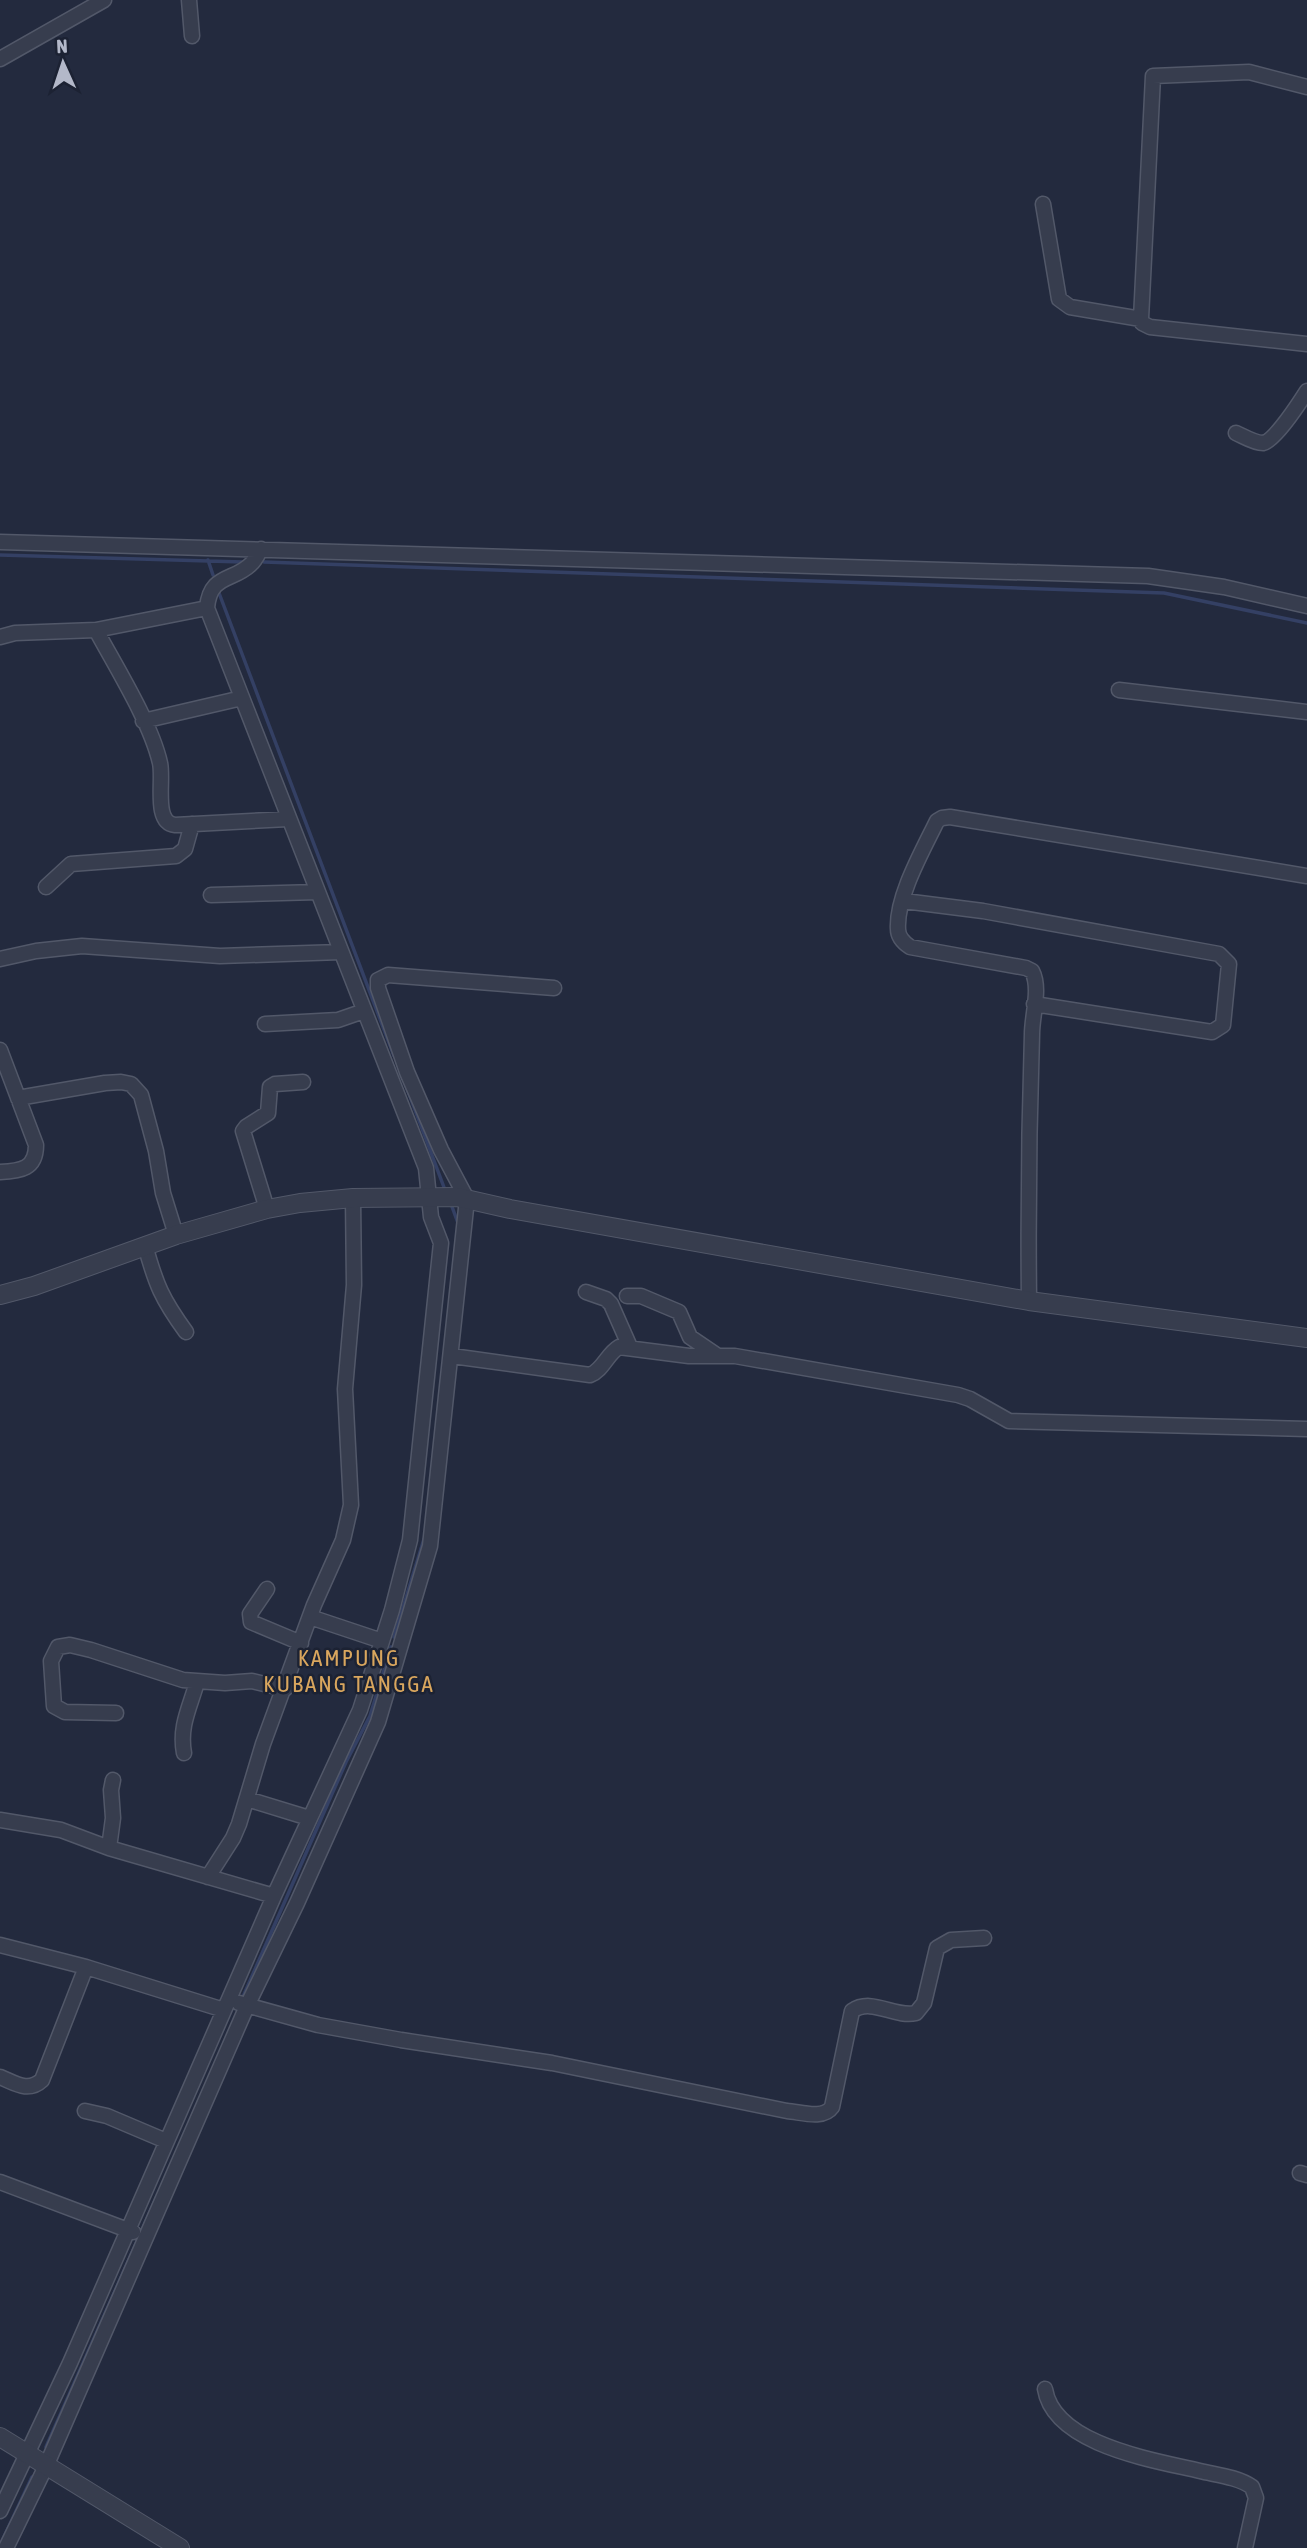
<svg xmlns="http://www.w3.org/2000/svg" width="1307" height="2548" font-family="'Asap Condensed',sans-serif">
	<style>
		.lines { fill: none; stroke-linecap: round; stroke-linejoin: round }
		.stream { stroke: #344064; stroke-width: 3.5 }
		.minor-casing { stroke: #525869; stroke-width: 17 }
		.tertiary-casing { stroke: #525869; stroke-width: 20 }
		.minor { stroke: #373d4e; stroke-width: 14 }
		.tertiary { stroke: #373d4e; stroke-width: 18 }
		.labels { text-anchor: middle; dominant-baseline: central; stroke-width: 5; stroke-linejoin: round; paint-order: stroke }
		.neighbourhood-label { font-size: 23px; letter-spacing: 2px; fill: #d9a65e; stroke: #1c2233 }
	</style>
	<rect width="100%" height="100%" fill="#232a3e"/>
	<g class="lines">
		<!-- stream -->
		<path class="stream" d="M 0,555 L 243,562
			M 208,560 L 213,575
			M 264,562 L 1164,593 L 1307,623
			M 219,593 L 394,1056
			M 406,1086 L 445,1190
			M 451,1204 L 458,1223
			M 394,1637 L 424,1539
			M 242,1999 L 346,1762 L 370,1716 L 391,1647
			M 46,2447 L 157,2196
			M 2,2541 L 32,2477"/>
		<!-- minor casing -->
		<g class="minor-casing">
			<path id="minor" d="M 189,0 L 192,36
				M 0,59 L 104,0
				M 1307,87 L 1249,72 L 1153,76 L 1141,319 L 1142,323 L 1150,327 L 1307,344
				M 1043,204 L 1059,299 L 1070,307 L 1141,319
				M 1236,433 C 1243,436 1254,443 1263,443 C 1275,441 1300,402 1307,391
				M 0,542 L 1148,576 L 1224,587 L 1307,606
				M 96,630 C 116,667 151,723 160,763 C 164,780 153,823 175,825 L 288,819
				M 0,637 L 15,633 L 96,630 L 207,608
				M 1119,690 L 1307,712
				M 143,721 L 242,698
				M 46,887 L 71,864 L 176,856 L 185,849 L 192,824
				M 211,895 L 318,892
				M 904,901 L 983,911 L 1219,954 L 1229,964 L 1223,1025 L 1212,1032 L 1034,1004
				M 0,959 L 36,951 L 82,946 L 220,956 L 341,952
				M 265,1024 L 338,1020 L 364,1011
				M 0,1050 L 36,1145 C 36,1169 21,1171 0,1172
				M 18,1098 L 105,1083 L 121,1082 L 131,1084 L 141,1095 L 156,1151 L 163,1193 L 176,1235
				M 267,1209 L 243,1131 L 246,1127 L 268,1113 L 270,1087 L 275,1084 L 303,1082
				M 145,1245 C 156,1285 162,1299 186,1332
				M 586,1292 L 606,1299 L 611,1304 L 630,1347
				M 627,1296 L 641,1296 L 679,1312 L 690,1337 L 718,1356
				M 1029,1301 C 1028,1212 1029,1123 1032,1034 C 1032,1015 1041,988 1032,971 L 1026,968 L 910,947 C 904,943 898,937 898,929 C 896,897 923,850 937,821 L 942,818 L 950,817 L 1307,876
				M 452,1356 L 590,1375 C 603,1370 607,1354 619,1347 L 689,1356 L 735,1356 L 958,1395 L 970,1399 L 1009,1421 L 1307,1429
				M 267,1589 L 250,1614 L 251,1622 L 301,1643
				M 310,1617 L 382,1641
				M 116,1713 L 65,1712 L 54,1706 L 51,1661 L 58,1647 L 70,1645 L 91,1650 L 183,1680 L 225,1683 L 252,1681 L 285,1689
				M 184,1753 C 179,1726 190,1707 197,1682
				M 247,1799 L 309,1818
				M 0,1820 L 61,1830 L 109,1848 L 274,1896
				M 109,1848 L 113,1818 L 111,1790 L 113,1780
				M 208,1877 L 233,1838 L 239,1824 L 263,1744 L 314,1605 L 343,1540 L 351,1505 L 345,1389 L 354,1285 L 353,1198
				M 0,1945 L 86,1967 L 224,2010
				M 239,2003 L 318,2025 L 401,2040 L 552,2063 L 787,2111 C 801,2112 823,2120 832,2107 L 852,2011 C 872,1997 894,2018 916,2013 L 924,2003 L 937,1948 L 951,1940 L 984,1938
				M 0,2077 C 15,2083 28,2093 42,2080 L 86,1967
				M 85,2111 L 107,2116 L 166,2141
				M 1300,2173 L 1307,2175
				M 0,2182 L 133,2232
				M 1045,2389 C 1054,2445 1154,2460 1200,2471 C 1217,2475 1238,2477 1252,2487 L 1256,2498 L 1245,2548
				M 0,2511 L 70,2363 L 274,1896 L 360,1710 L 392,1610 L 410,1540 L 441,1243 L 431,1217 L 426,1168 L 207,608 C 210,573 234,582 252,563 C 256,559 258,554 261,549
				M 6,2548 L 47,2464 L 247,2006 L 297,1903 L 378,1722 L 430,1546 L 467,1199 L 441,1150 L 407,1072 L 378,988 L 378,980 L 388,975 L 554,988"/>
		</g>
		<!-- tertiary casing -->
		<g class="tertiary-casing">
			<path id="tertiary" d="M 0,1295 L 34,1286 L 176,1235 L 267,1209 L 300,1203 L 353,1198 L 457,1197 L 510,1209 L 1029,1301 L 1307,1338
				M 0,2437 L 180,2548"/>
		</g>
		<!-- minor -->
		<use href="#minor" class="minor"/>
		<!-- tertiary -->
		<use href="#tertiary" class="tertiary"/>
	</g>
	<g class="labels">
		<!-- neighbourhood labels -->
		<g class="neighbourhood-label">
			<text x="349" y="1658">KAMPUNG<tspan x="349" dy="26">KUBANG TANGGA</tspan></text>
		</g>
	</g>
	<!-- north arrow -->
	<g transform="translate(63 63) rotate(357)" stroke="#1c2233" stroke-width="5" paint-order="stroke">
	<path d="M0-5L12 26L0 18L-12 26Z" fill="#b3b8c9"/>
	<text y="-10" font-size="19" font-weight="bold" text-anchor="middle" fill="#b3b8c9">N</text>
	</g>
</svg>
